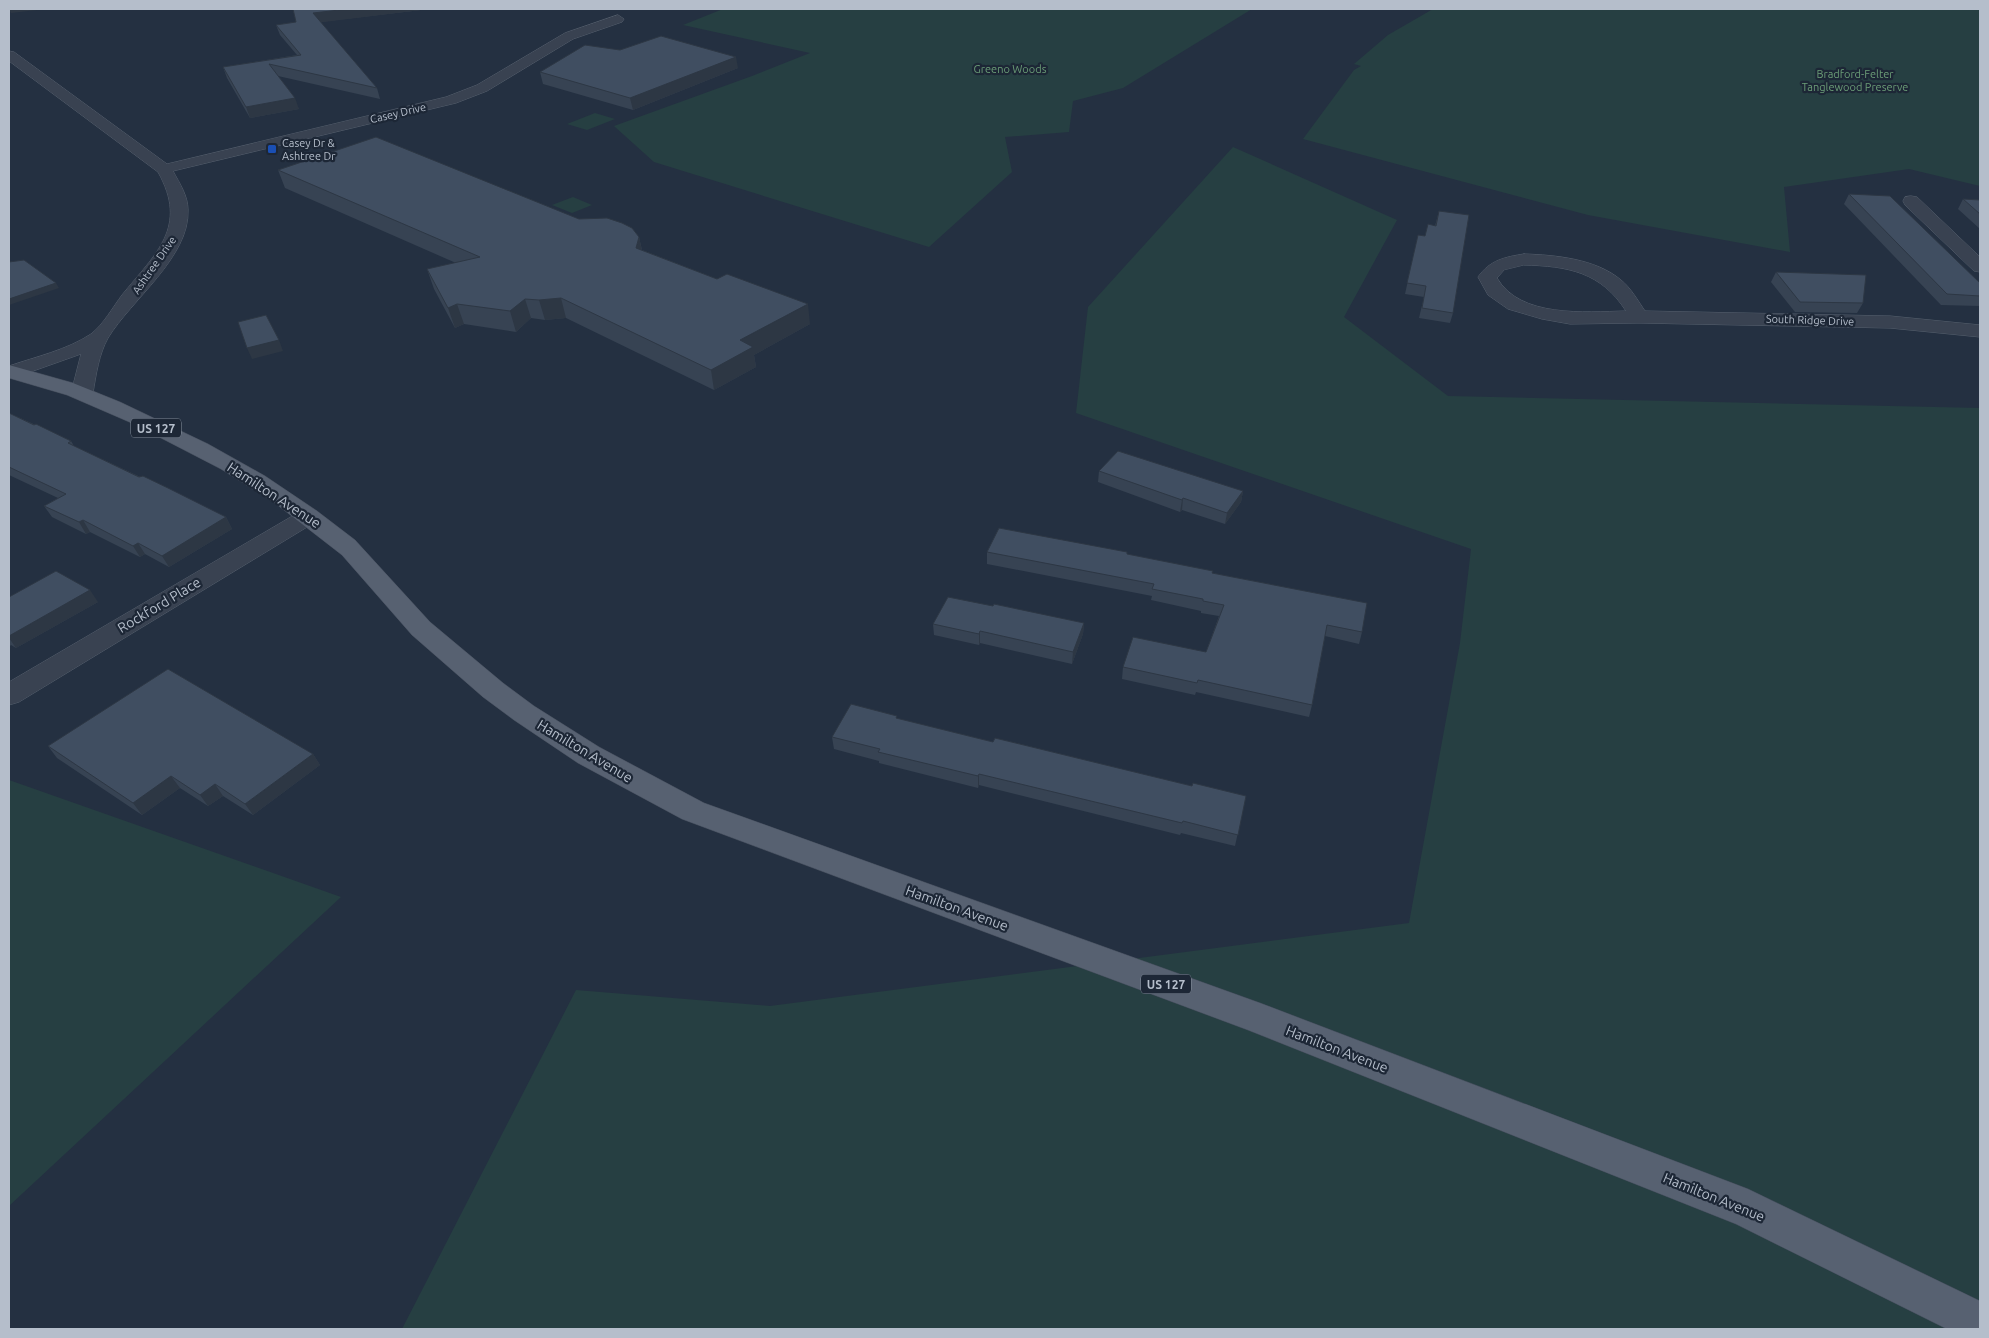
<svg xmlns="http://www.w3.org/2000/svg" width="1989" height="1338" font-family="Ubuntu,sans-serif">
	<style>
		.green { fill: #263f42 }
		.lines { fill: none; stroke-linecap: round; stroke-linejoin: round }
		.minor-casing { stroke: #56606e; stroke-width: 1 }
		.major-casing { stroke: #424b5a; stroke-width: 1 }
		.minor { fill: #394251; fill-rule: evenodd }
		.major { fill: #576171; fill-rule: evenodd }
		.wall { fill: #374353 }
		.shaded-wall { fill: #2d3744 }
		.building { fill: #404e61; stroke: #2d3744 }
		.transit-dot { fill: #1a4fb4; stroke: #1d2736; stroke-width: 2 }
		.labels { text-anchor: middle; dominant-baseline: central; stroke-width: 4.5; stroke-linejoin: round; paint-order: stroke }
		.far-park-label { font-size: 11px; fill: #6b9d77; stroke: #1d2736 }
		.far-street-label { font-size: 11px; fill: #b5becb; stroke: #1d2736 }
		.far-poi-label { font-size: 11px; fill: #b5becb; stroke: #1d2736; text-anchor: start }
		.shield { fill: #1d2736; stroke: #87919e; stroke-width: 1 }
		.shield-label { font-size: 12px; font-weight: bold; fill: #b5becb }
		.street-label { font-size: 14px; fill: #b5becb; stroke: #1d2736 }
	</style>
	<rect width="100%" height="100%" fill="#243041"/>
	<!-- green -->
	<path class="green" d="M 723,9 L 1252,9 L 1123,88 L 1073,101 L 1069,132 L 1005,137 L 1012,172 L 929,247 L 654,162 L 614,126 L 752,76 L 810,53 L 683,25 Z
		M 1433,9 L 1980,9 L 1980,186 L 1909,169 L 1784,187 L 1790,252 L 1588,215 L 1303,139 L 1354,70 L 1361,66 L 1354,64 L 1388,35 Z
		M 595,113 L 615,119 L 587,130 L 567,124 Z
		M 1233,147 L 1397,220 L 1344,317 L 1448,396 L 1980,408 L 1980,1329 L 402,1329 L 576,990 L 770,1006 L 1409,923 L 1460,643 L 1471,549 L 1076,413 L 1088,307 Z
		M 573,197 L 592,205 L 572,213 L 552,205 Z
		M 9,780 L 341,897 L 9,1206 Z"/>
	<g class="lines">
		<!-- minor casing -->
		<g class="minor-casing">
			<path id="minor" d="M 618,15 L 624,19 L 622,22 L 573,39 L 487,91 L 456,103 L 173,171 C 180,184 188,196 188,210 C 190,257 131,300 108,338 C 99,354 96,375 93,393 L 89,397 L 82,399 L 75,397 L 71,393 L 81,354 L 19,376 L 9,377 L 9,366 C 35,357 67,350 91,334 C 103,325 113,307 122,295 C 156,253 189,227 158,172 L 9,61 L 9,51 L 14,52 L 167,164 L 446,97 L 477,85 L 565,33 Z
				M 1911,196 L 1917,197 L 1980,257 L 1980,272 L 1974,271 L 1905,205 L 1903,201 L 1905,197 Z
				M 1524,254 C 1556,255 1596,259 1621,280 C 1631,288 1638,301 1645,311 L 1890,316 L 1980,325 L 1980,337 L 1890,328 L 1639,323 L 1570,324 L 1542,319 L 1508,309 L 1488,295 L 1478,277 C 1490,260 1505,257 1524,254 ZM 1524,265 C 1568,266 1601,272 1626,311 C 1585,312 1520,318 1497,278 L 1504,270 Z
				M 309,509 L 317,511 L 321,516 L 317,521 L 19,702 L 9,705 L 9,682 L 301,511 Z"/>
		</g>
		<!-- major casing -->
		<g class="major-casing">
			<path id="major" d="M 9,365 L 73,383 L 120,402 L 208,444 L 265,476 L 317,511 L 355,540 L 430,622 L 503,683 L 534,706 L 599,747 L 704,803 L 1260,1003 L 1748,1189 L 1980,1301 L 1980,1329 L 1947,1329 L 1736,1224 L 1248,1030 L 682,819 L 578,763 L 514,720 L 483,697 L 412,635 L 342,555 L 275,503 L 221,469 L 134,424 L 67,395 L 9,378 Z"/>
		</g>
		<!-- minor -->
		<use href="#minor" class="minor"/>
		<!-- major -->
		<use href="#major" class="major"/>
	</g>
	<!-- wall -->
	<path class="wall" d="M 293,9 L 420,9 L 421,10 L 320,22 L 377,88 L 380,99 L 278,76 L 299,109 L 250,118 L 227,78 L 223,67 L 297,55 L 280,35 L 276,25 L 296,22 Z
		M 620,50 L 738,68 L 633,110 L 543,84 L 540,72 Z
		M 278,170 L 579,219 L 639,237 L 642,250 L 717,279 L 810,324 L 754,355 L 756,367 L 714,390 L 566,318 L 545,320 L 531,318 L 516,332 L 464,324 L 455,328 L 434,289 L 427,269 L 456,263 L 285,188 Z
		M 1849,194 L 1980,283 L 1980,306 L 1941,305 L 1844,204 Z
		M 1963,199 L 1980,200 L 1980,229 L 1958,209 Z
		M 1439,211 L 1453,313 L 1450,323 L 1419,318 L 1424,297 L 1405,294 L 1418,235 L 1425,236 L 1435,226 Z
		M 1776,272 L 1863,303 L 1857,313 L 1795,312 L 1771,282 Z
		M 9,413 L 71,441 L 74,446 L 226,517 L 232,529 L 169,567 L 145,554 L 140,557 L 90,532 L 86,534 L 52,517 L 44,506 L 58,498 L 9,475 Z
		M 1099,471 L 1243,491 L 1241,502 L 1225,524 L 1182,510 L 1180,512 L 1098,482 Z
		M 987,552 L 1127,554 L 1212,573 L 1362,632 L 1359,644 L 1325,636 L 1312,705 L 1309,717 L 1196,692 L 1195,695 L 1122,679 L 1123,667 L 1206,652 L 1219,616 L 1201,613 L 1201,611 L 1151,600 L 1152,596 L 987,564 Z
		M 9,597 L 98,602 L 16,648 L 11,645 L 9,647 Z
		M 993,606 L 1084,623 L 1083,634 L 1072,664 L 980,643 L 979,645 L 934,635 L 933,624 Z
		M 898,719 L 993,742 L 1192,786 L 1246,796 L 1235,846 L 1181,833 L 1180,835 L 979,785 L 978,788 L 879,763 L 879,761 L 834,749 L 832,737 Z
		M 48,746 L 313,754 L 320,765 L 253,815 L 223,796 L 208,806 L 180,788 L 142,815 L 57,758 Z"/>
	<!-- shaded-wall -->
	<path class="shaded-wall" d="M 9,9 L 46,9 L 11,13 Z
		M 348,9 L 420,9 L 421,10 L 316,23 L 313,13 Z
		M 736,57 L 738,68 L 633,110 L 630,98 Z
		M 295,98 L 299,109 L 250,118 L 246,107 Z
		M 639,237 L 643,256 L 636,248 Z
		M 56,283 L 59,288 L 9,305 L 9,299 Z
		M 561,298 L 566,318 L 545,320 L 539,300 Z
		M 525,299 L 531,318 L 516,332 L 510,311 Z
		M 457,304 L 464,324 L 455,328 L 448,308 Z
		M 808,304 L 810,324 L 754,355 L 756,367 L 714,390 L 711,370 L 740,340 Z
		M 279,340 L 283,351 L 252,359 L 247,348 Z
		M 1243,491 L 1241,502 L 1225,524 L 1227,513 Z
		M 1183,498 L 1182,510 L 1180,512 L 1182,500 Z
		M 226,517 L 232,529 L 169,567 L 162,556 Z
		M 83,520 L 90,532 L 86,534 L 79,522 Z
		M 138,543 L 145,554 L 140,557 L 133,546 Z
		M 90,590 L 98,602 L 16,648 L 9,638 L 9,636 Z
		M 1084,623 L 1083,634 L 1072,664 L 1073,652 Z
		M 980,631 L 980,643 L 979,645 L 979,634 Z
		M 313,754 L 320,765 L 253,815 L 245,804 Z
		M 979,774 L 979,785 L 978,788 L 978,776 Z
		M 171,776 L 180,788 L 142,815 L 133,803 Z
		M 215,784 L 223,796 L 208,806 L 200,795 Z"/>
	<!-- building -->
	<path class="building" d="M 293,9 L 348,9 L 313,13 L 377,88 L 269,64 L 295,98 L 246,107 L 223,67 L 301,55 L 276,25 L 296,22 Z
		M 661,36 L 736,57 L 630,98 L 540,72 L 585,45 L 620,50 Z
		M 376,137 L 579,219 L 607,218 L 622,223 L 632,228 L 639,237 L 636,248 L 717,279 L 727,274 L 808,304 L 740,340 L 753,347 L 711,370 L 561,298 L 539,300 L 525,299 L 510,311 L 457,304 L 448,308 L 427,269 L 480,257 L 278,170 Z
		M 1849,194 L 1890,196 L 1980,283 L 1980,296 L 1947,294 Z
		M 1963,199 L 1980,200 L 1980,214 Z
		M 1439,211 L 1469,215 L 1453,313 L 1422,308 L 1426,286 L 1407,283 L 1418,235 L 1425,236 L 1428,224 L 1436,226 Z
		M 24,260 L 56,283 L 9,299 L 9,262 Z
		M 1776,272 L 1866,275 L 1863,303 L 1800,302 Z
		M 266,315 L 279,340 L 247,348 L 238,322 Z
		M 9,413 L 34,425 L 36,424 L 71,441 L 68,443 L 139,477 L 143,476 L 168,488 L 226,517 L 162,556 L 138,543 L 133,546 L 83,520 L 79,522 L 44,506 L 66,494 L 9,467 Z
		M 1118,451 L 1243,491 L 1227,513 L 1183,498 L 1182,500 L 1099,471 Z
		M 999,528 L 1127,552 L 1127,554 L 1213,571 L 1212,573 L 1367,603 L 1362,632 L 1327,625 L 1312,705 L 1198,680 L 1197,683 L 1123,667 L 1133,637 L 1206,652 L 1224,605 L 1203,601 L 1203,599 L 1152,589 L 1154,584 L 987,552 Z
		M 56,571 L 90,590 L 9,636 L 9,597 Z
		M 948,597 L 993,606 L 994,604 L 1084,623 L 1073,652 L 980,631 L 979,634 L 933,624 Z
		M 168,669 L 313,754 L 245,804 L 215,784 L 200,795 L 171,776 L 133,803 L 48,746 Z
		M 851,704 L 897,716 L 896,718 L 993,742 L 995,738 L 1192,786 L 1193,783 L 1246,796 L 1238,835 L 1183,821 L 1182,823 L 979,774 L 978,776 L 878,752 L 880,749 L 832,737 Z"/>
	<!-- markers -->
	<rect class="transit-dot" x="267" y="144" width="10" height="10" rx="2.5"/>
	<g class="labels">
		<!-- far-park labels -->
		<g class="far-park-label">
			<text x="1010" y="69">Greeno Woods</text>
			<text x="1855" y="74">Bradford-Felter<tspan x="1855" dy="13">Tanglewood Preserve</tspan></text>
		</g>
		<!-- far-street labels -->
		<g class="far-street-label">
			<text transform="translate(398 113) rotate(-13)">Casey Drive</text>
			<text transform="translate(154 265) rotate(-55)">Ashtree Drive</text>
			<text transform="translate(1810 320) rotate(2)">South Ridge Drive</text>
		</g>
		<!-- far-poi labels -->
		<g class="far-poi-label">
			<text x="282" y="143">Casey Dr &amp;<tspan x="282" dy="13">Ashtree Dr</tspan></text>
		</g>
		<!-- shield labels -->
		<g class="shield">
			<rect x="131" y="418.5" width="50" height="19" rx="4"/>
			<rect x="1141" y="974.5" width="50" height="19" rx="4"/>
		</g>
		<g class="shield-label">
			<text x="156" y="428">US 127</text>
			<text x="1166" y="984">US 127</text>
		</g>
		<!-- street labels -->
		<g class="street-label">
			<text transform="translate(274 495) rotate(33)">Hamilton Avenue</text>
			<text transform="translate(159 605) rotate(-31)">Rockford Place</text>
			<text transform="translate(585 751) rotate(31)">Hamilton Avenue</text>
			<text transform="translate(957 908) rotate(20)">Hamilton Avenue</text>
			<text transform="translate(1337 1049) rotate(21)">Hamilton Avenue</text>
			<text transform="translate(1714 1197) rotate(22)">Hamilton Avenue</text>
		</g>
	</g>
	<!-- border -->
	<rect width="1989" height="1338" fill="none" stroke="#b5becb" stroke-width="20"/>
</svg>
